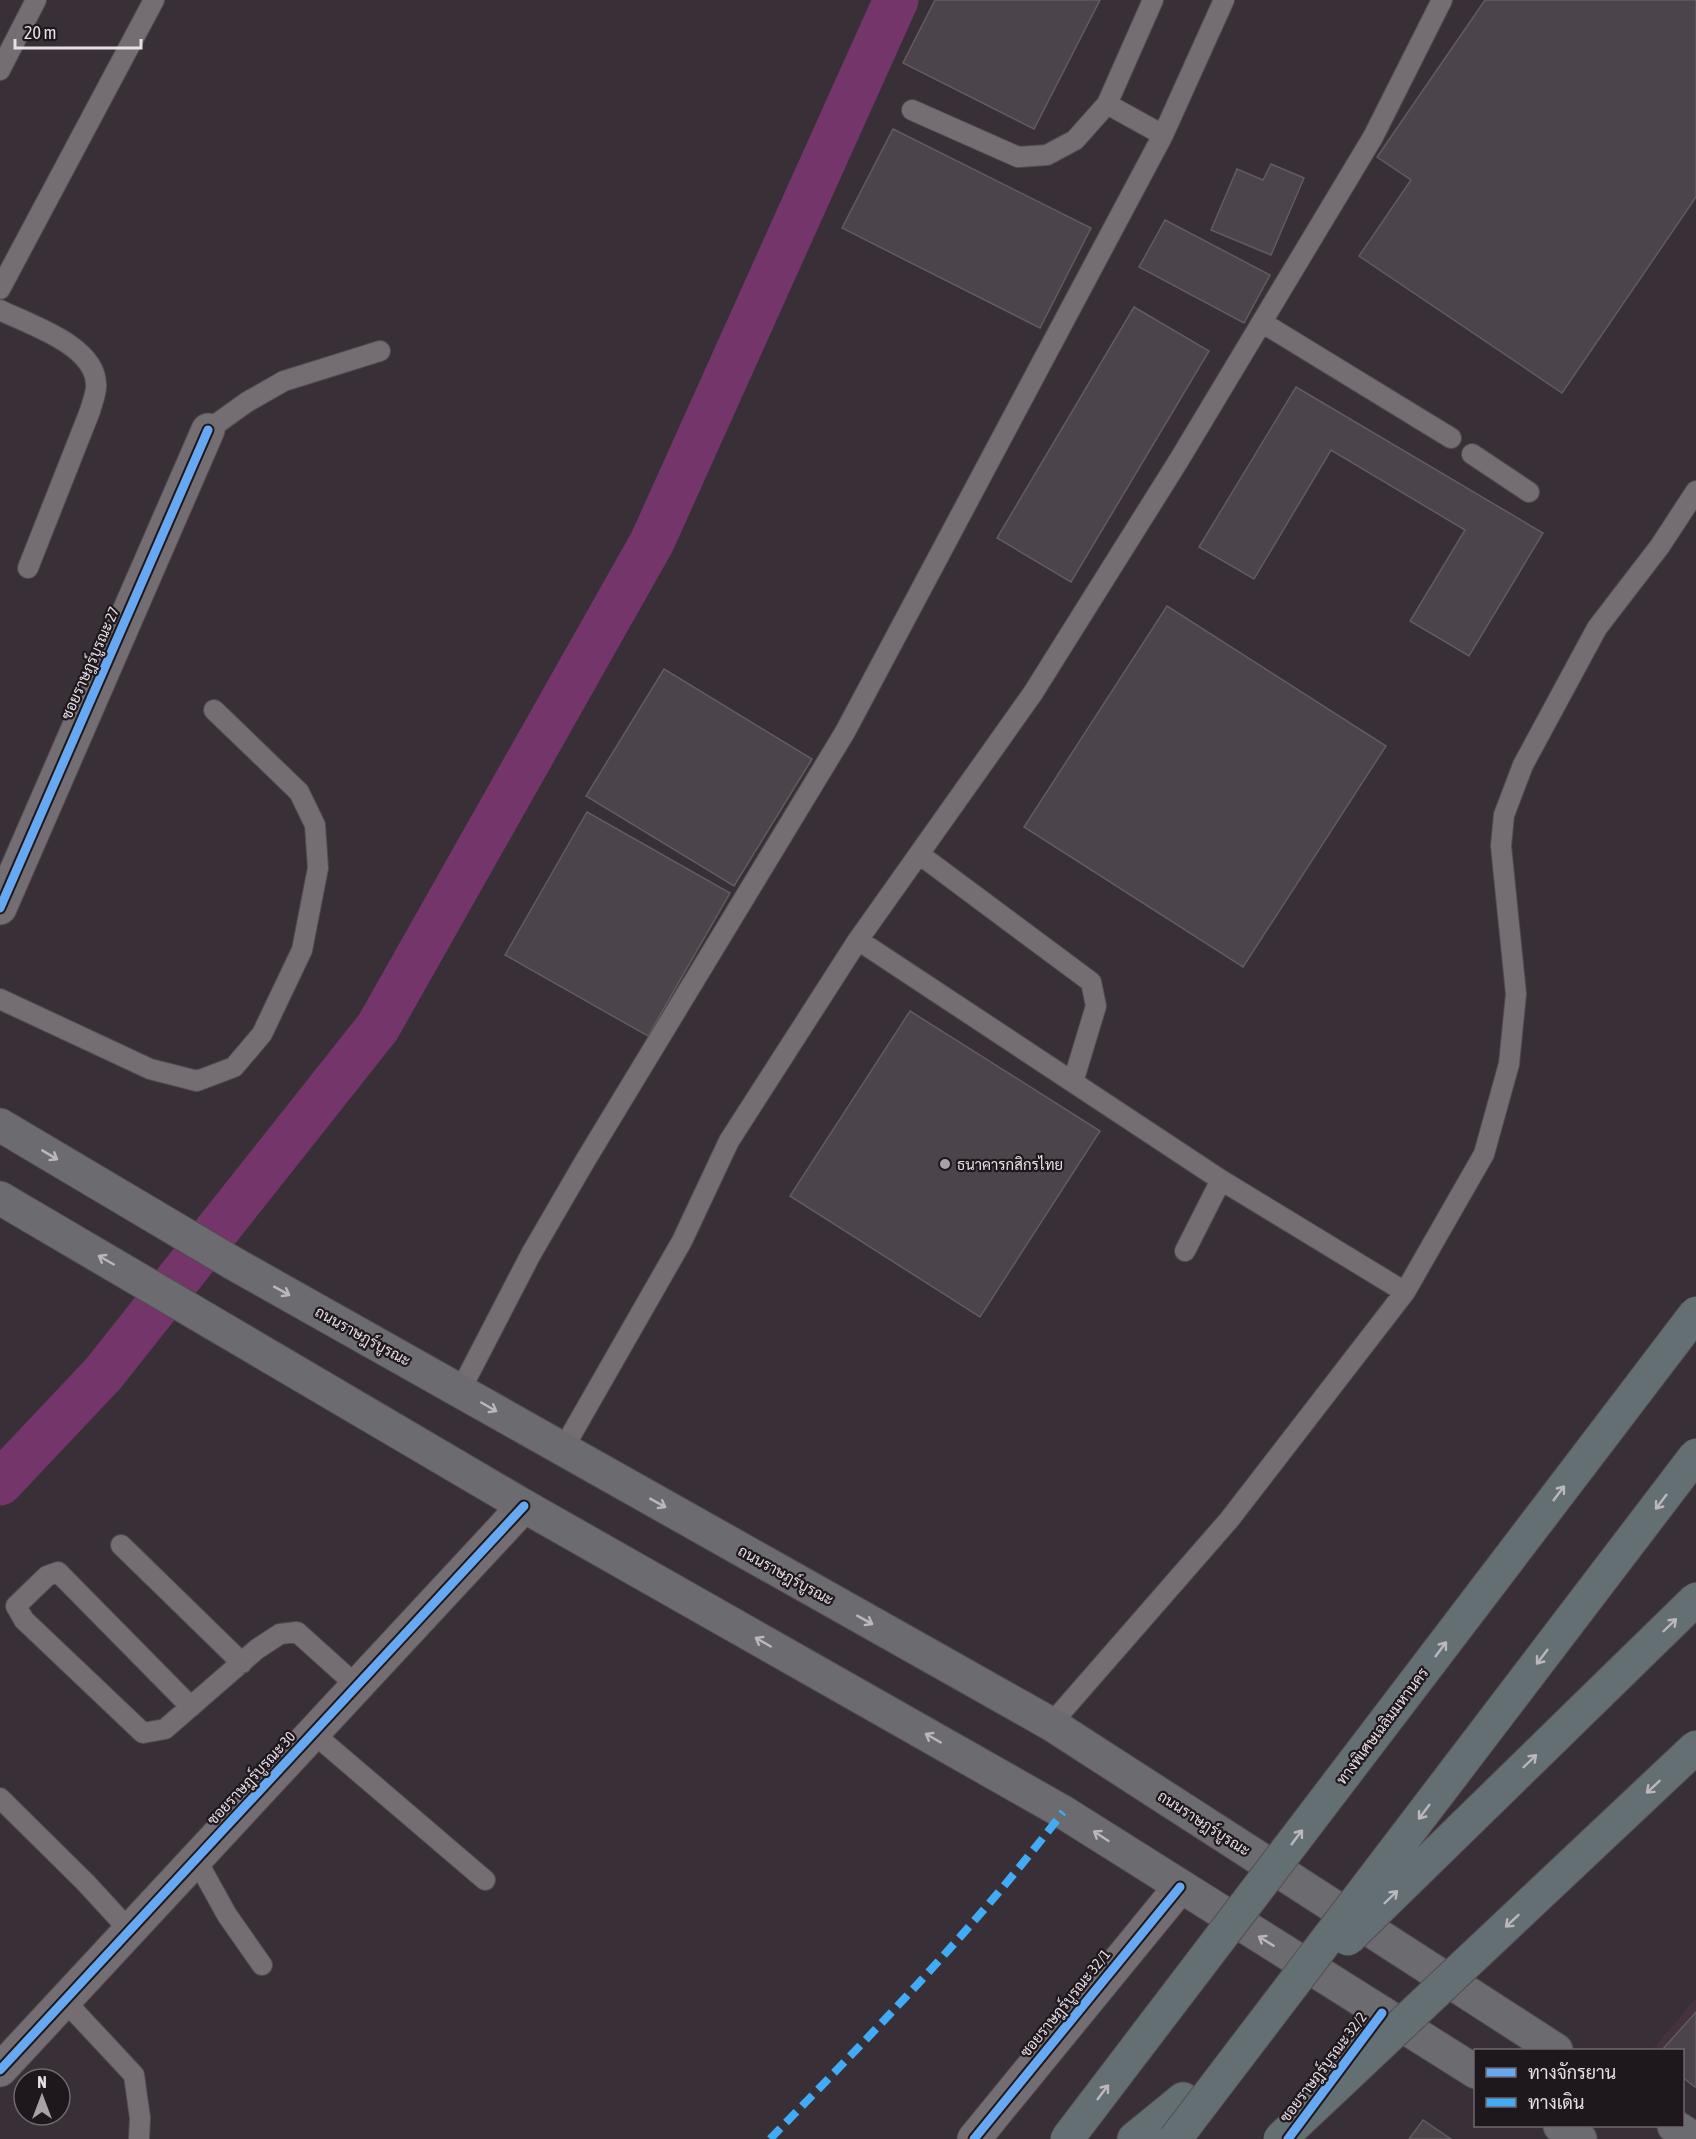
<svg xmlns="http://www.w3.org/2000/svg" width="1696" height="2139" font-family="'Asap Condensed',Sarabun,sans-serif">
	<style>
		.built { fill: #453241 }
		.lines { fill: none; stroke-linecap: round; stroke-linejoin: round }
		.canal { stroke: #73356a; stroke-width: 45 }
		.building { fill: #4b444a; stroke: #625b60; stroke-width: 1.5 }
		.service-casing { stroke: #534c52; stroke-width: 22 }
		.minor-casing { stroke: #534c52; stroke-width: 35 }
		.tertiary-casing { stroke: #534c52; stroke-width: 35 }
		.secondary-casing { stroke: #534c52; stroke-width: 35 }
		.motorway-casing { stroke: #534c52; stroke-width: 35 }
		.service { stroke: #746e73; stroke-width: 20 }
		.minor { stroke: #746e73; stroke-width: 33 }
		.tertiary { stroke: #746e73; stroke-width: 33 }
		.secondary { stroke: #6c6b6f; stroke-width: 33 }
		.motorway { stroke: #646f74; stroke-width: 33 }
		.motorway-bridge-casing { stroke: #534c52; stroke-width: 35; stroke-linecap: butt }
		.motorway-bridge { stroke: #646f74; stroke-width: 33 }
		.quiet { stroke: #42abf6; stroke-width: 8; stroke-dasharray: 15 8; stroke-linecap: butt }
		.cycleway-casing { stroke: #1e171c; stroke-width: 13 }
		.cycleway { stroke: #66a8f1; stroke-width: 9 }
		.oneway { stroke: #bdb6bc }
		.oneway2 { stroke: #bab7be }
		.poi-dot { fill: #aaa1a8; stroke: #1e171c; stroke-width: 2 }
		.labels { text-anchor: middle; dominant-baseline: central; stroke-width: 4.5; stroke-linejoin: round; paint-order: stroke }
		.street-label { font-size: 15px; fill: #e8dee6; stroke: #1e171c }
		.poi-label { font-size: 15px; fill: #e8dee6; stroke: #1e171c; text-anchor: start }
	</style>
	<rect width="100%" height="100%" fill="#383036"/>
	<!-- built -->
	<path class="built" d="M 1696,1998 L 1696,2076 L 1682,2050 L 1653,2049 Z"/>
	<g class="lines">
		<!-- canal -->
		<path class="canal" d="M 0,1483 L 103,1374 L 378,1027 L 652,542 L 896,0"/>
	</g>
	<!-- building -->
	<path class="building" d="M 935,0 L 1100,0 L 1034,129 L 903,63 Z
		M 1485,0 L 1696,0 L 1696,197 L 1562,393 L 1359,256 L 1411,180 L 1377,157 Z
		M 893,129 L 1091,228 L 1040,328 L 842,228 Z
		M 1271,164 L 1304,178 L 1271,255 L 1211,230 L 1237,169 L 1263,180 Z
		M 1165,220 L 1270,275 L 1244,323 L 1139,267 Z
		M 1134,307 L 1209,351 L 1071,582 L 997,538 Z
		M 1296,387 L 1543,533 L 1469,656 L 1410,621 L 1465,530 L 1331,450 L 1254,579 L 1199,547 Z
		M 1167,606 L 1386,746 L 1243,967 L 1024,827 Z
		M 664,669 L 812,759 L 734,886 L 586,796 Z
		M 587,812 L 730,893 L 648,1036 L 505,955 Z
		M 910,1011 L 1100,1131 L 980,1317 L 790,1196 Z
		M 1696,2012 L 1696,2086 L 1695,2087 L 1682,2077 L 1682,2050 L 1662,2050 Z
		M 1423,2120 L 1451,2139 L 1409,2139 Z"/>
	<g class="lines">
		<!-- service casing -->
		<g class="service-casing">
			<path id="service" d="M 0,70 L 36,0
				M 1107,104 L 1153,0
				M 912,110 L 1018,157 L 1047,155 L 1075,140 L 1107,104 L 1163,135
				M 0,289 L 154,0
				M 0,310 C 30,325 95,345 96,384 C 97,392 92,403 90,411 L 28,568
				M 1263,323 L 1451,438
				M 208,430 L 247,402 L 284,381 L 380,351
				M 1472,454 L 1529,492
				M 919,854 L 1091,982 L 1096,1006 L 1073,1082
				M 858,940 L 1221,1180 L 1405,1292
				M 0,999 L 150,1069 L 197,1081 L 234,1067 L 262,1034 L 302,950 L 318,868 L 315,825 L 299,792 L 214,710
				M 1185,1251 L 1221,1180
				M 460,1391 L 531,1254 L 585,1161 L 845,732 L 1163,135 L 1224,0
				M 563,1449 L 682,1241 L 729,1141 L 858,940 L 1033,693 L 1179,460 L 1373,137 L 1442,0
				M 121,1545 L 242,1663
				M 191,1707 L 58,1572 L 47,1576 L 16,1606 L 24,1620 L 143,1733 L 165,1729 L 257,1649 L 280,1634 L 297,1632 L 357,1686
				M 1051,1724 L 1229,1520 L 1405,1292 L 1484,1154 L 1509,1064 L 1516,994 L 1501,846 L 1504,815 L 1523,765 L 1597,628 L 1660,546 L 1696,491
				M 313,1733 L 485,1880
				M 0,1798 L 86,1883 L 130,1931
				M 196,1859 L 227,1915 L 262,1965
				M 64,2000 L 134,2075 L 140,2118 L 139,2139"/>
		</g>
		<!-- minor casing -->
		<g class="minor-casing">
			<path id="minor" d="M 0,908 L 208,430
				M 0,2070 L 524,1506"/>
		</g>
		<!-- tertiary casing -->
		<g class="tertiary-casing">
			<path id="tertiary" d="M 1336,2074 L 1382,2013
				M 974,2139 L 1180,1887"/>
		</g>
		<!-- secondary casing -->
		<g class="secondary-casing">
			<path id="secondary" d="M 0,1125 L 231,1262 L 1051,1724 L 1556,2050
				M 0,1198 L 524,1506 L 1063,1812 L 1476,2072
				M 1560,2126 L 1580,2139
				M 1674,2126 L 1695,2139"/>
		</g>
		<!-- motorway casing -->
		<g class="motorway-casing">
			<path id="motorway" d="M 1134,2139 L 1183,2099"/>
		</g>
		<!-- service -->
		<use href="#service" class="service"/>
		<!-- minor -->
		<use href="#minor" class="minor"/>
		<!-- tertiary -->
		<use href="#tertiary" class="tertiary"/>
		<!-- secondary -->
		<use href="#secondary" class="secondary"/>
		<!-- motorway -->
		<use href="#motorway" class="motorway"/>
		<!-- motorway-bridge casing -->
		<g class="motorway-bridge-casing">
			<path id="motorway-bridge" d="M 1348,1939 L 1696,1599
				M 1067,2139 L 1696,1313
				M 1175,2139 L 1696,1455
				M 1280,2139 L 1696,1747"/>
		</g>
		<!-- motorway-bridge -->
		<use href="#motorway-bridge" class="motorway-bridge"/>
		<!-- quiet -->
		<path class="quiet" d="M 770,2139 C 872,2034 974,1929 1063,1812"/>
		<!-- cycleway casing -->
		<g class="cycleway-casing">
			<path id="cycleway" d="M 0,908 L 208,430
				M 0,2070 L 524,1506
				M 974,2139 L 1180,1887
				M 1288,2139 L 1382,2013"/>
		</g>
		<!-- cycleway -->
		<use href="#cycleway" class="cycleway"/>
	</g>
	<!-- one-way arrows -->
	<defs><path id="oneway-shaft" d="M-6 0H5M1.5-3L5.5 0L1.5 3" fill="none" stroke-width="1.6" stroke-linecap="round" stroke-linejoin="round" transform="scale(1.5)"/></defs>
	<g class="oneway">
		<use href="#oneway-shaft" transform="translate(50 1155) rotate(31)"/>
		<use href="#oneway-shaft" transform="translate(106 1260) rotate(-150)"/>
		<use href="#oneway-shaft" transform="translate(282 1291) rotate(29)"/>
		<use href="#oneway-shaft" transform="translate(489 1407) rotate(30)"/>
		<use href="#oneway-shaft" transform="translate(658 1503) rotate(29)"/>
		<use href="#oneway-shaft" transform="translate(865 1620) rotate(29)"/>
		<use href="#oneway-shaft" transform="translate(763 1642) rotate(-150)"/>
		<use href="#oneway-shaft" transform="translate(933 1738) rotate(-150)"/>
		<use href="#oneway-shaft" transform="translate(1101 1836) rotate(-147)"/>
		<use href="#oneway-shaft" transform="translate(1266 1941) rotate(-148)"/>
	</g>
	<g class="oneway2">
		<use href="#oneway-shaft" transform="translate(1559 1493) rotate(-53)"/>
		<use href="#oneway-shaft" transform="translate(1661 1502) rotate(127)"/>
		<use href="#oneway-shaft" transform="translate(1670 1625) rotate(-44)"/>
		<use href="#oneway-shaft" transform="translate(1441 1649) rotate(-53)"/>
		<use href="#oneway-shaft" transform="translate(1542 1657) rotate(127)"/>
		<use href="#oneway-shaft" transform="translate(1530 1761) rotate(-44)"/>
		<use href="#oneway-shaft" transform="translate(1653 1787) rotate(137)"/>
		<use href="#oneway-shaft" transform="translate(1424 1812) rotate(127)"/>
		<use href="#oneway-shaft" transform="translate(1297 1837) rotate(-53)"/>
		<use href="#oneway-shaft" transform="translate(1391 1897) rotate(-44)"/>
		<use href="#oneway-shaft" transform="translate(1512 1921) rotate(137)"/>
		<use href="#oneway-shaft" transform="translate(1103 2092) rotate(-53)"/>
	</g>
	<!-- markers -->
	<circle class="poi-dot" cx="945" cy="1164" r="6"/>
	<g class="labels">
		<!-- street labels -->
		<g class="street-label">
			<text transform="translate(90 663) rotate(-66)">ซอยราษฎร์บูรณะ 27</text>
			<text transform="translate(363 1336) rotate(29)">ถนนราษฎร์บูรณะ</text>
			<text transform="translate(786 1575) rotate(29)">ถนนราษฎร์บูรณะ</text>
			<text transform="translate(1382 1726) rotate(-53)">ทางพิเศษเฉลิมมหานคร</text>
			<text transform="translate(251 1778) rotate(-47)">ซอยราษฎร์บูรณะ 30</text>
			<text transform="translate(1204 1823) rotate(33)">ถนนราษฎร์บูรณะ</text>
			<text transform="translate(1065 2003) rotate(-51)">ซอยราษฎร์บูรณะ 32/1</text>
			<text transform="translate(1323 2067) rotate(-53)">ซอยราษฎร์บูรณะ 32/2</text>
		</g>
		<!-- poi labels -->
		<g class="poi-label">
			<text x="957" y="1164">ธนาคารกสิกรไทย</text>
		</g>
	</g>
	<!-- legend -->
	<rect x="1474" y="2049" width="210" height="78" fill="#1e171c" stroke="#6f676d" stroke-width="1.5"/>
	<rect x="1486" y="2068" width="30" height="9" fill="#66a8f1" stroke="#6f676d" stroke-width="1.5"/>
	<text x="1528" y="2079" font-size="18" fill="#e8dee6">ทางจักรยาน</text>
	<rect x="1486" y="2098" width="30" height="9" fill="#42abf6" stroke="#6f676d" stroke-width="1.5"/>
	<text x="1528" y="2109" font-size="18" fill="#e8dee6">ทางเดิน</text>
	<!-- north arrow -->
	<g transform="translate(42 2097)"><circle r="28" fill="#1e171c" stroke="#6f676d" stroke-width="1.5"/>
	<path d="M0-4.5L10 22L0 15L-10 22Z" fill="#aaa1a8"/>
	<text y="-9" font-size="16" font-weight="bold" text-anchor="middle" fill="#e8dee6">N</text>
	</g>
	<!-- scale -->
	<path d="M15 39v9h126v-9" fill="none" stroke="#e8dee6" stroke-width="3"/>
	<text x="24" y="39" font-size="18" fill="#e8dee6" stroke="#1e171c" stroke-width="4.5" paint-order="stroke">20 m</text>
</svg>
